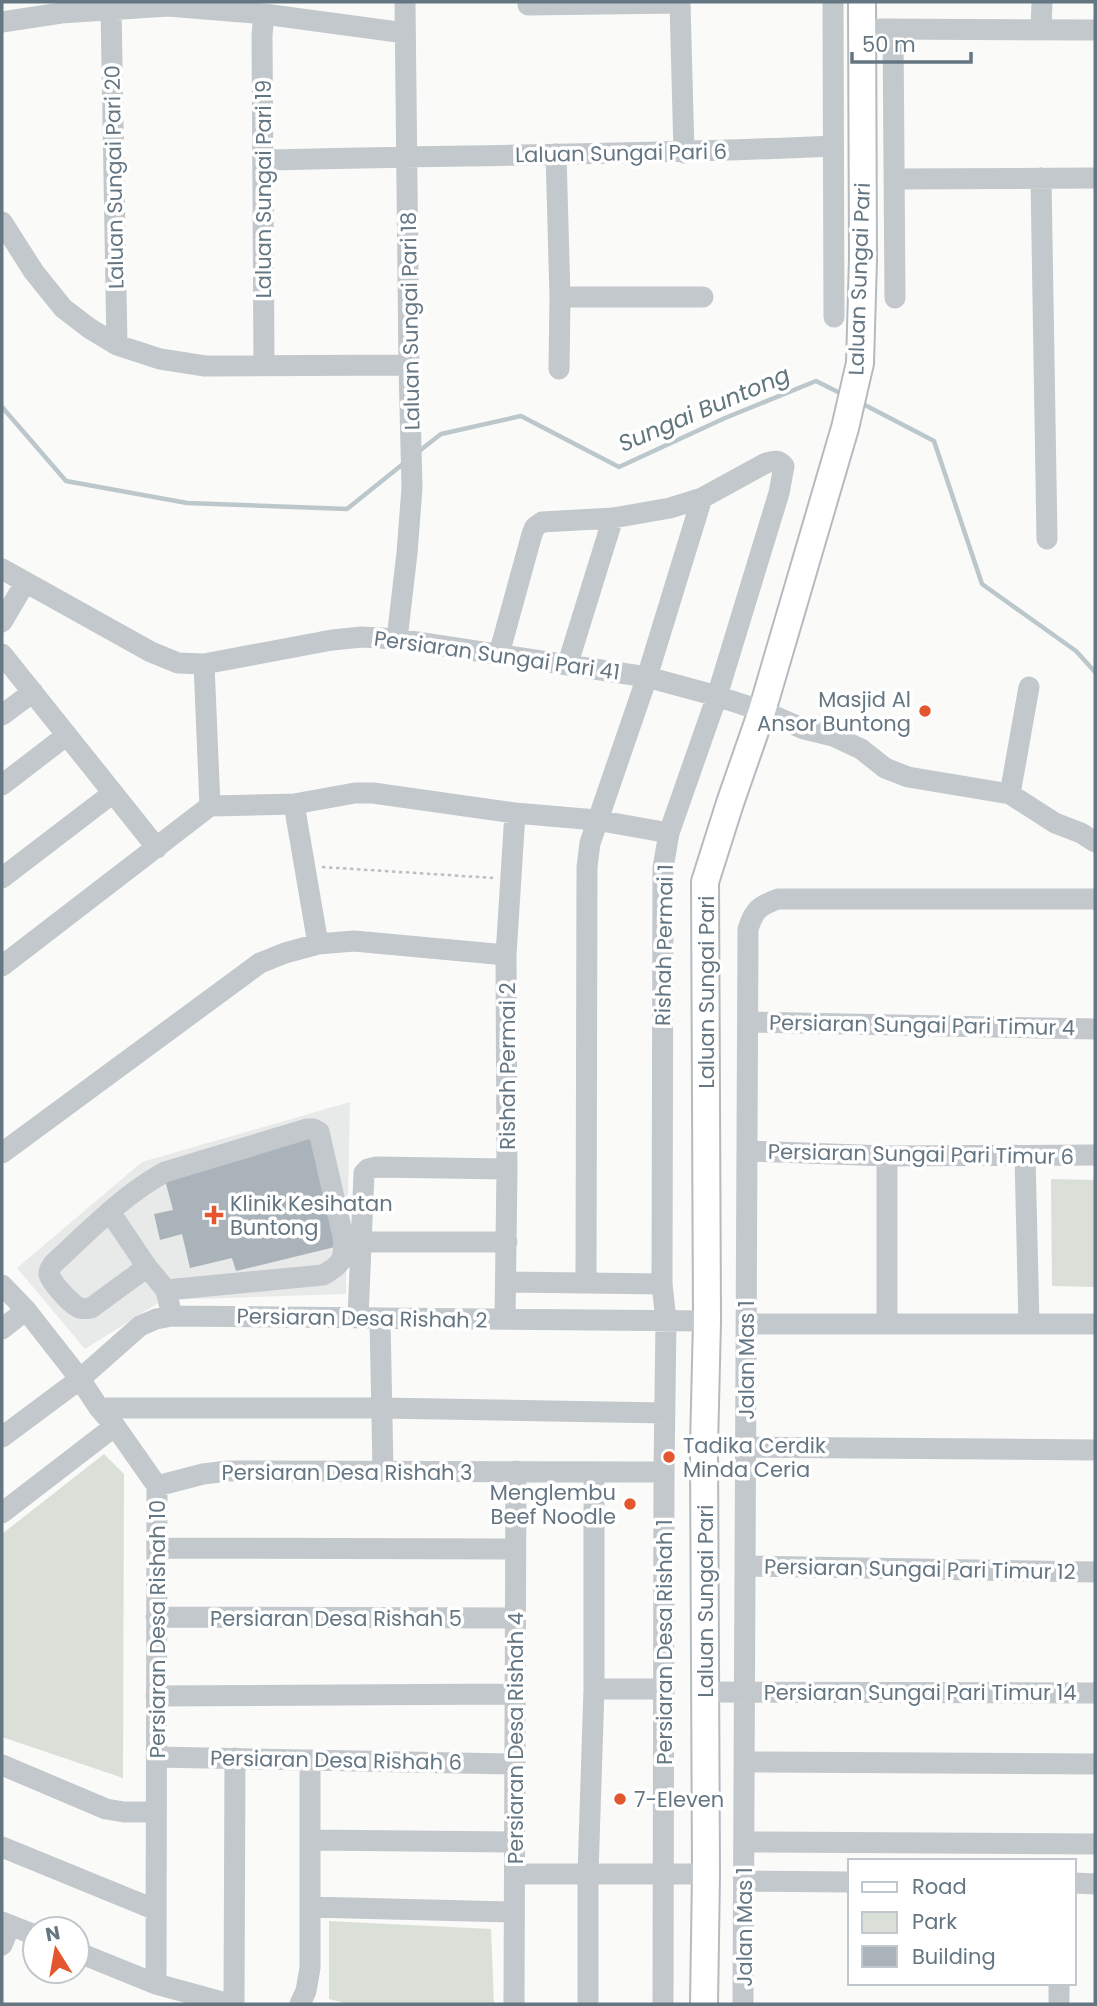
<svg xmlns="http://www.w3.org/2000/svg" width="1097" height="2006" font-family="Poppins,sans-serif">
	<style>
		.built { fill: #e8e9e9 }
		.green { fill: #dadfd7 }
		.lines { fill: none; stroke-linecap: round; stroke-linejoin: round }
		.stream { stroke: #bbc7cb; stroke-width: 4.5 }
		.building { fill: #aab3b9 }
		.major-casing { stroke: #b5babe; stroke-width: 30 }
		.path { stroke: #bbbfc2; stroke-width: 2.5; stroke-dasharray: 3.5 3.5; stroke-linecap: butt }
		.minor { stroke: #c3c8cc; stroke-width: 21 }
		.major { stroke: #fff; stroke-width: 26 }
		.poi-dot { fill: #e4572e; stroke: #fff; stroke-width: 2.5 }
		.labels { text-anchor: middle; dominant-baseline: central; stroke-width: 7; stroke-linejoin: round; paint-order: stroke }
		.street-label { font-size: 21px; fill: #657683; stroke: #fff }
		.poi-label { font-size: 21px; fill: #657683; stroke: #fff; text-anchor: start }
		.water-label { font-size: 23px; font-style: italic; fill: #60757c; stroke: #fff }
	</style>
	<rect width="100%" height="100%" fill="#fafaf8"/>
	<!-- built -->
	<path class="built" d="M 350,1102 L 346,1294 L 163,1300 L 85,1349 L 17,1268 L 142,1162 Z"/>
	<!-- green -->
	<path class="green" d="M 1051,1179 L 1095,1180 L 1095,1287 L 1052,1286 Z
		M 104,1454 L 124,1474 L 123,1778 L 2,1737 L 2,1534 Z
		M 329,1921 L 491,1929 L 494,2004 L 349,2004 L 329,1999 Z"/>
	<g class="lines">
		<!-- stream -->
		<path class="stream" d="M 861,403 L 934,441 L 982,584 L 1076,651 L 1095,672
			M 2,407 L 66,481 L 187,503 L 347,509 L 403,464
			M 418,452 L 441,434 L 521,416 L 619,467 L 725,418 L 816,381 L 844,395"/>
	</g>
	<!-- building -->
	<path class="building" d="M 313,1137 L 339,1246 L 236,1271 L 232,1258 L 190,1268 L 182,1234 L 160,1240 L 154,1214 L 173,1210 L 165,1180 Z"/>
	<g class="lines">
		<!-- major casing -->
		<g class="major-casing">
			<path id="major" d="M 704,2004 L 706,1874 L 704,1446 L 707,1321 L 705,882 L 730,803 L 762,711 L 845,428 L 860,363 L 863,259 L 862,2"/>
		</g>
		<!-- path -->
		<path class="path" d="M 322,867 L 494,878"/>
		<!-- minor -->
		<path class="minor" d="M 680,2 L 684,153
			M 833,2 L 834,317
			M 528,5 L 680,3
			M 111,8 L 117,345
			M 2,22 L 61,13 L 168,6 L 264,14 L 405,33
			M 880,29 L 1095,30
			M 893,29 L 895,298
			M 1041,30 L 1042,2
			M 556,154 L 560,297 L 559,369
			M 264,160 C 453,155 643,155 833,146
			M 1041,178 L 1047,539
			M 894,179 L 1095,178
			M 2,222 L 34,272 L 63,308 L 89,328 L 117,345 L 160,359 L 205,366 L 409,365
			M 560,297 L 703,297
			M 264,365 L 262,35 L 264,14
			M 2,569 L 151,652 L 178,663 L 204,664 L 332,640 L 362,637 L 397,639 L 647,677 L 717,696 L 762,711 L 804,729 L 833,736 L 861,749 L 885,768 L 908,777 L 1010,794 L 1055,823 L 1081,833 L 1095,842
			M 2,622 L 25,583
			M 397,639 L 407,553 L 412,488 L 409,365 L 405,2
			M 2,654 L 157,848
			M 499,654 L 532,534 L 535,527 L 542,522 L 613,518 L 670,508 L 702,498 L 766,463 C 773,461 779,459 784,466 L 779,493 L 717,696 L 669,833 L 663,868 L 662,1284 L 666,1321 L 664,1472 L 663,2004
			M 568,663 L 613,518
			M 2,715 L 33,692
			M 2,785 L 67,735
			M 1010,794 L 1029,687
			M 294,804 L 318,944
			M 210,806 L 294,804 L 355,793 L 373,793 L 515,813 L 596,820 L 669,833
			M 2,878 L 113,793
			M 2,966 L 210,806 L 204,664
			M 748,1022 L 1095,1029
			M 747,1151 L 887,1156 L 1095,1155
			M 2,1153 L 260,963 L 285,953 L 318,944 L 354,941 L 506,955
			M 1025,1156 L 1029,1324
			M 110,1212 L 147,1267
			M 360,1242 L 507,1242
			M 506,1282 L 662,1284
			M 586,1283 L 587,867 L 590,843 L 647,677 L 702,498
			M 2,1285 L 26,1310 L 80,1379 L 99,1408 L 115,1426 L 157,1486 L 156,1984
			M 166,1290 L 323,1275 C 343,1264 345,1259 343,1236 L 319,1132 L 313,1129 L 307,1129 L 165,1172 C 123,1195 89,1231 54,1263 C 51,1267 49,1269 49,1274 C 50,1281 72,1306 80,1308 C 84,1309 86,1309 91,1308 L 147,1267 L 166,1290 L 172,1316
			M 358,1318 L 364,1173 L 368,1169 L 376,1167 L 507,1169
			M 380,1318 L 383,1471
			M 505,1319 L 507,1169 L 506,955 L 515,813
			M 887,1323 L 887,1156
			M 746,1324 L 1095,1324
			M 2,1329 L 26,1310
			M 99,1408 L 381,1408 L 665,1413
			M 2,1437 L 80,1379 L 140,1326 L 156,1319 L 172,1316 L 707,1321
			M 746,1447 L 1095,1450
			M 594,1472 L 594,1689 L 665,1689
			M 157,1486 L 203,1474 L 228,1471 L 664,1472
			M 2,1513 L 115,1426
			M 157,1548 L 515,1549
			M 745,1566 L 1095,1572
			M 156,1617 L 515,1618
			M 705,1692 L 1095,1693
			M 156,1696 L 515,1694
			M 156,1757 L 515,1764
			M 745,1762 L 1095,1764
			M 2,1765 L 106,1809 L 124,1812 L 156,1812
			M 310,1840 L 515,1842
			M 744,1842 L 1095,1844
			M 2,1847 L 156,1910
			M 515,1874 L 706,1874
			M 744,1881 L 850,1882
			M 1074,1883 L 1095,1884
			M 310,1907 L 514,1912
			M 2,1922 L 35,1935
			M 2,1945 L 10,1925
			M 77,1952 L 156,1984 L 229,2004
			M 1059,1983 L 1059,2004
			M 234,2004 L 235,1758
			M 300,2004 L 306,1991 L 310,1968 L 310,1760
			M 514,2004 L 516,1471
			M 588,2004 L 588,1874 L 594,1689
			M 743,2004 L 748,929 C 754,910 759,906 778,899 L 1095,899"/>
		<!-- major -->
		<use href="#major" class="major"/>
	</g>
	<!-- markers -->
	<g class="poi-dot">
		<circle cx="925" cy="711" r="7"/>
		<path d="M210.5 1204.5h7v7h7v7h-7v7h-7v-7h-7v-7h7z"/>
		<circle cx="669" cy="1457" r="7"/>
		<circle cx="630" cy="1504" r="7"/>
		<circle cx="620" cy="1799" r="7"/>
	</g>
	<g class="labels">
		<!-- street labels -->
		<g class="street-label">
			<text transform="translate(621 153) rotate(-1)">Laluan Sungai Pari 6</text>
			<text transform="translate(114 177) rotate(-91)">Laluan Sungai Pari 20</text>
			<text transform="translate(263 189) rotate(-90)">Laluan Sungai Pari 19</text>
			<text transform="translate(859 279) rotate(-88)">Laluan Sungai Pari</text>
			<text transform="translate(410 321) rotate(-91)">Laluan Sungai Pari 18</text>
			<text transform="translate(497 655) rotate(8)">Persiaran Sungai Pari 41</text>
			<text transform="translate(664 945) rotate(-89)">Rishah Permai 1</text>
			<text transform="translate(706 992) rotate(-90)">Laluan Sungai Pari</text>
			<text transform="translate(922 1025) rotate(1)">Persiaran Sungai Pari Timur 4</text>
			<text transform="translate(507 1066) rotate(-90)">Rishah Permai 2</text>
			<text transform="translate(921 1154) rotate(1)">Persiaran Sungai Pari Timur 6</text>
			<text transform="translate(362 1318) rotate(1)">Persiaran Desa Rishah 2</text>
			<text transform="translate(746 1360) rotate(-90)">Jalan Mas 1</text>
			<text x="347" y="1472">Persiaran Desa Rishah 3</text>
			<text transform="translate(920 1569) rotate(1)">Persiaran Sungai Pari Timur 12</text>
			<text transform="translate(705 1601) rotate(-90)">Laluan Sungai Pari</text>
			<text x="336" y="1618">Persiaran Desa Rishah 5</text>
			<text transform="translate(157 1629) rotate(-90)">Persiaran Desa Rishah 10</text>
			<text transform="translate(664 1642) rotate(-90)">Persiaran Desa Rishah 1</text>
			<text x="920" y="1692">Persiaran Sungai Pari Timur 14</text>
			<text transform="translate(515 1738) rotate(-90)">Persiaran Desa Rishah 4</text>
			<text transform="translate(336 1760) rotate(1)">Persiaran Desa Rishah 6</text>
			<text transform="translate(744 1927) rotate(-90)">Jalan Mas 1</text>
		</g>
		<!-- poi labels -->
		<g class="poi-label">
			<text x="911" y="699" text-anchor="end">Masjid Al<tspan x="911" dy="24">Ansor Buntong</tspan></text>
			<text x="230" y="1203">Klinik Kesihatan<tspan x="230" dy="24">Buntong</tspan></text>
			<text x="683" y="1445">Tadika Cerdik<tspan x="683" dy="24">Minda Ceria</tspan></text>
			<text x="616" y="1492" text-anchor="end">Menglembu<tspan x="616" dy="24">Beef Noodle</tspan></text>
			<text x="634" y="1799">7-Eleven</text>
		</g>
		<!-- water labels -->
		<g class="water-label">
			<text transform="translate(704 409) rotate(-23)">Sungai Buntong</text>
		</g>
	</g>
	<!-- border -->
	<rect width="1097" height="2006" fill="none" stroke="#657683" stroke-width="7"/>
	<!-- legend -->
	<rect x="848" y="1859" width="228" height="126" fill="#ffffff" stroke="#c1c8cd" stroke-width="2"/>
	<rect x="862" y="1882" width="35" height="10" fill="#ffffff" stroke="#c1c8cd" stroke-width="2"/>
	<text x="912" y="1894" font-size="21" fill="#657683">Road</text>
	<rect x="862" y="1912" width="35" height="21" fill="#dadfd7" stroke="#c1c8cd" stroke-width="2"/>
	<text x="912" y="1929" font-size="21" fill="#657683">Park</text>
	<rect x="862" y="1946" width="35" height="21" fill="#aab3b9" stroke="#c1c8cd" stroke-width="2"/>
	<text x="912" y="1964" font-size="21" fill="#657683">Building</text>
	<!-- north arrow -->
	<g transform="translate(56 1950) rotate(349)"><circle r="33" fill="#ffffff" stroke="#c1c8cd" stroke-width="2"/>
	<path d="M0-5L12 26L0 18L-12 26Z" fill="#e4572e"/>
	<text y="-10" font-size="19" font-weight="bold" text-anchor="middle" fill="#657683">N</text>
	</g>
	<!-- scale -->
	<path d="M852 52v10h119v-10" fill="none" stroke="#657683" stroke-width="3.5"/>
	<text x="862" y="52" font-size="21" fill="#657683" stroke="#ffffff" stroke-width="5" paint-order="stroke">50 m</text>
</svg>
